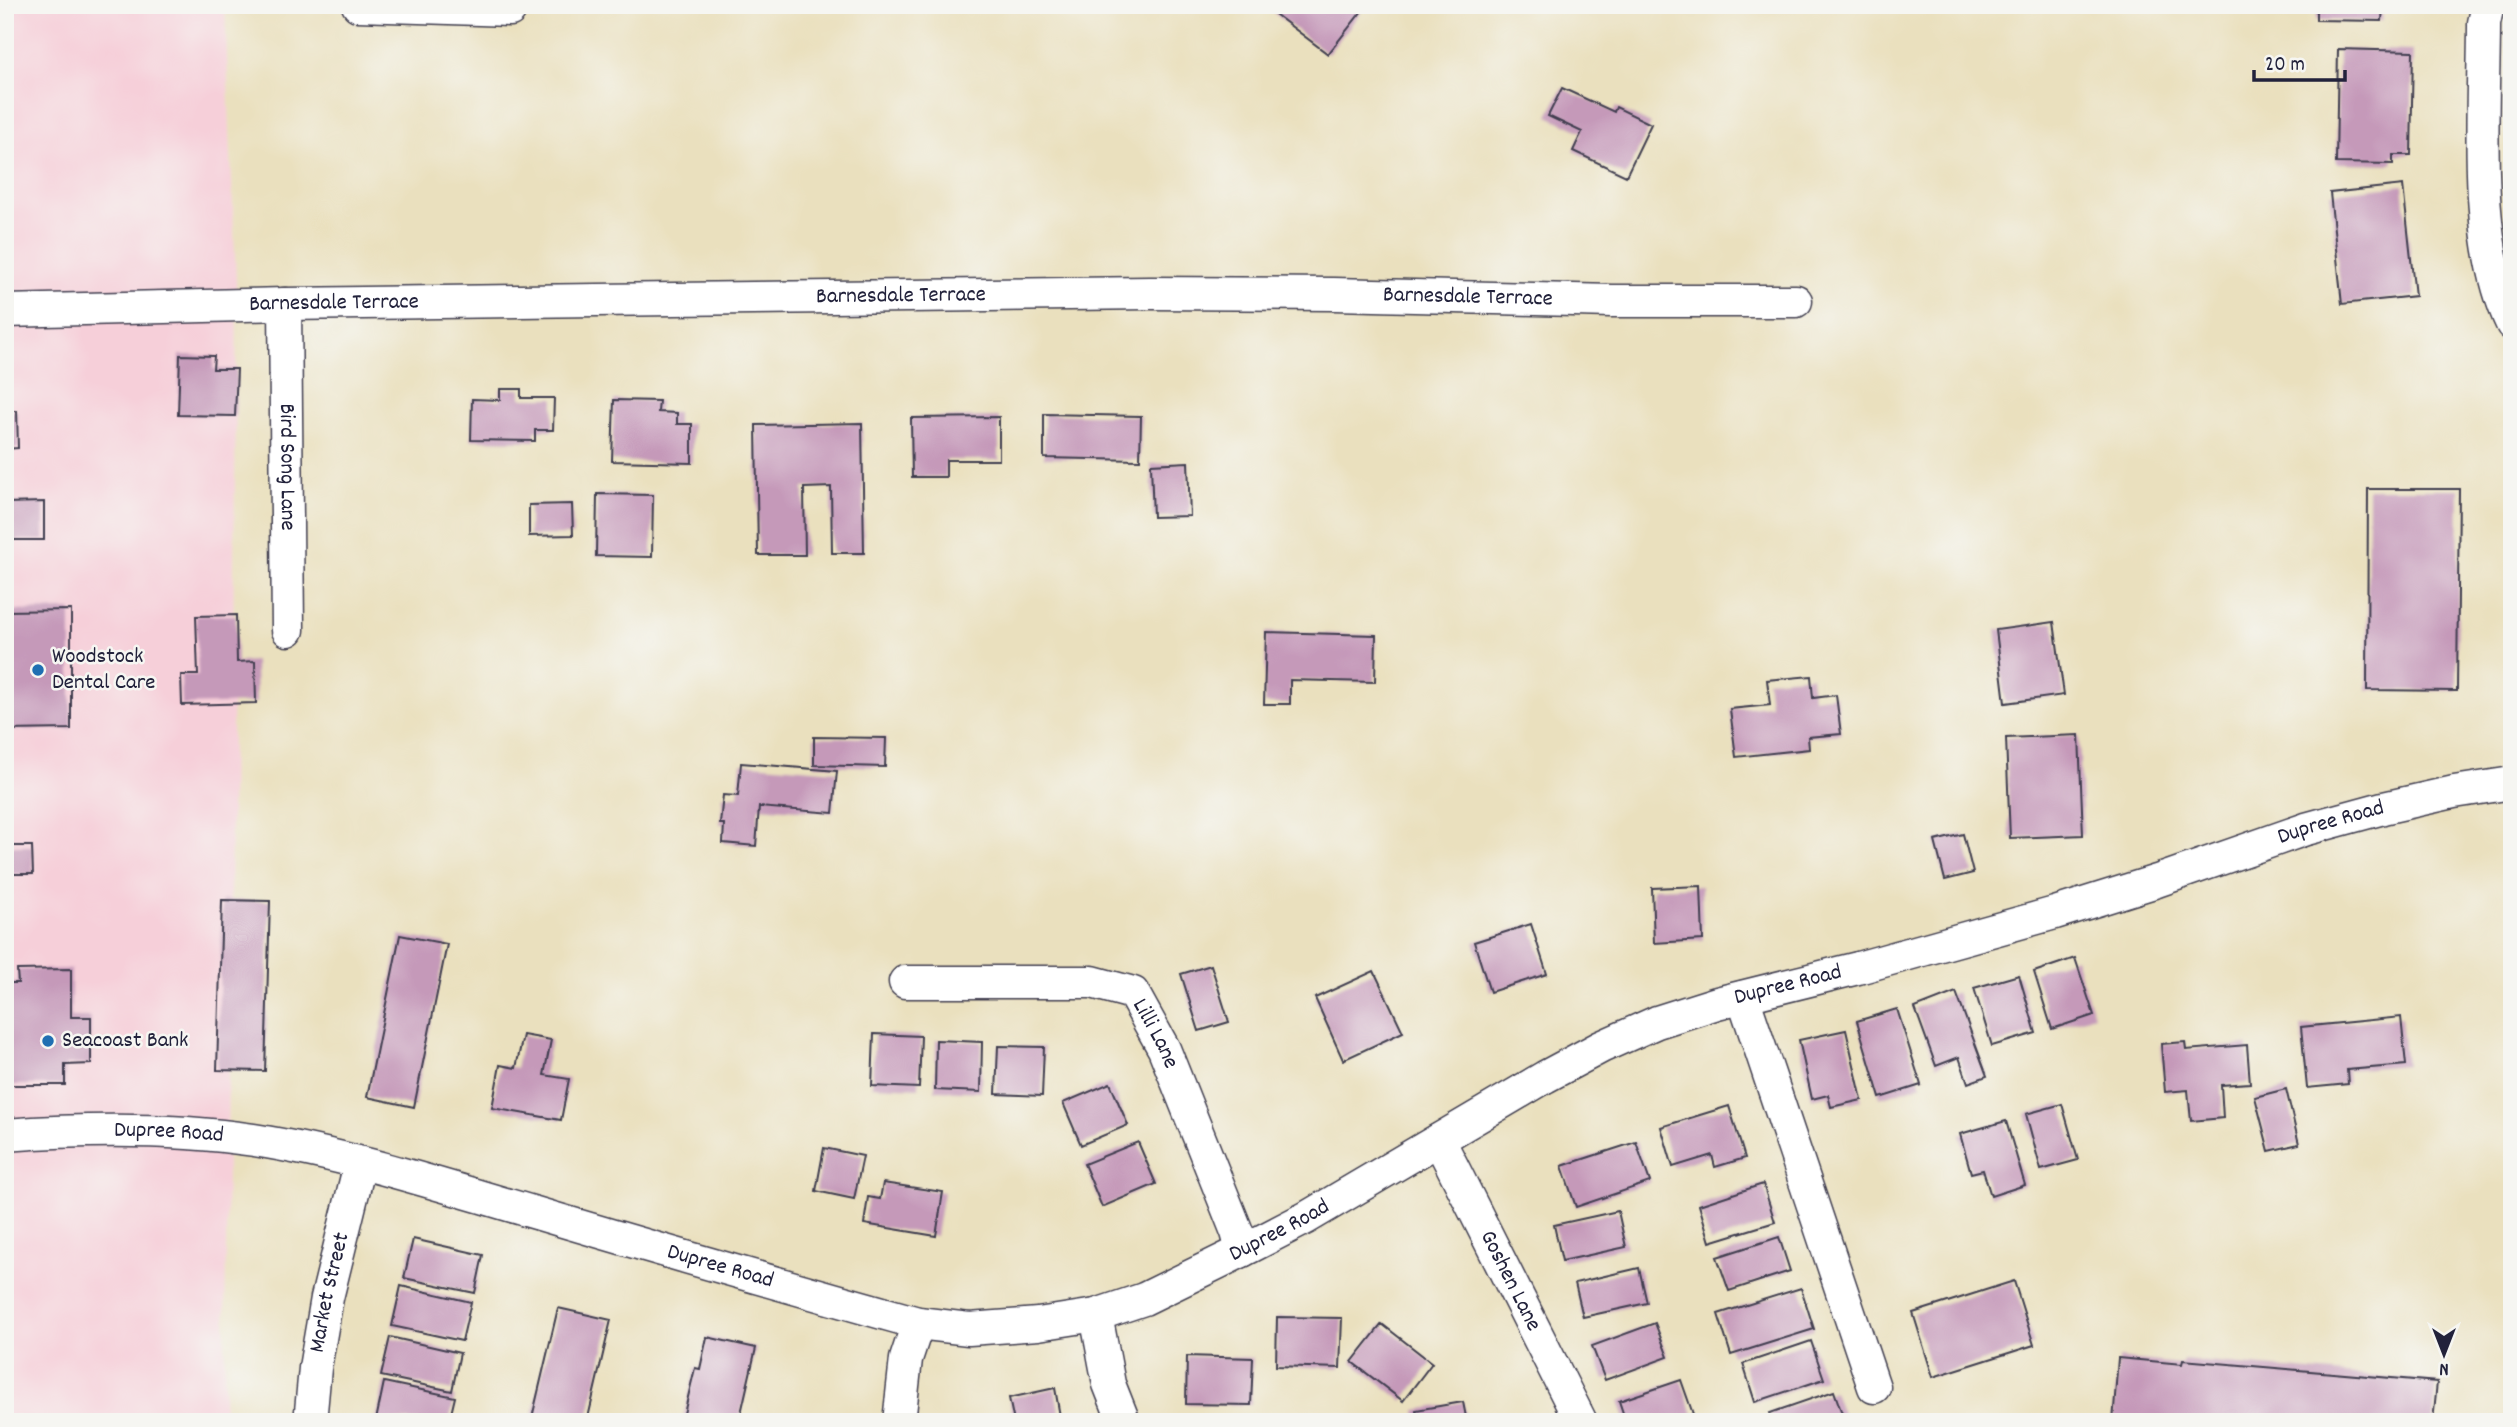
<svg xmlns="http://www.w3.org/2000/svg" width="2517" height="1427" font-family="Dekko,sans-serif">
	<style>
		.built { fill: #f6cfd9 }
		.building { fill: #c599b9 }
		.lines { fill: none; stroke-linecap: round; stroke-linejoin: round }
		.minor-casing { stroke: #403e4f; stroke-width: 35 }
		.minor { stroke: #fff; stroke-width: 32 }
		.poi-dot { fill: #1f6fb2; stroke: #f6f6f2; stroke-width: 2.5 }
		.labels { text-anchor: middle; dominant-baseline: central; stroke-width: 5; stroke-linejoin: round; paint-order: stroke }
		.street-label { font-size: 23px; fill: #22223b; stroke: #f6f6f2 }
		.poi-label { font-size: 23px; fill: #22223b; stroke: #f6f6f2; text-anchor: start }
	</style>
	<rect width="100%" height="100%" fill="#f6f6f2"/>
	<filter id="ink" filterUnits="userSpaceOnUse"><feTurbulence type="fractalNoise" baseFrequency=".0143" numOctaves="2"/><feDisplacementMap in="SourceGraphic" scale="14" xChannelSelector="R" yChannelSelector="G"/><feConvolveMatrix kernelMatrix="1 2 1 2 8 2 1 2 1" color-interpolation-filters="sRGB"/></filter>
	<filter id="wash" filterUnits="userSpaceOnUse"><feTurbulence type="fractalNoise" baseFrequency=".00686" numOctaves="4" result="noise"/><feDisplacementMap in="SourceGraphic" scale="28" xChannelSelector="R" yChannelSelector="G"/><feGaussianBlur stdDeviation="1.57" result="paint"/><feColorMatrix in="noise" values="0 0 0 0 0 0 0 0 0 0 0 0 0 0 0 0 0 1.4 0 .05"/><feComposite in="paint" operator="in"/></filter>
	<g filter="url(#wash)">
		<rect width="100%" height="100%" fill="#eae0be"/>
		<!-- built -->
		<path class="built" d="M 5,5 L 225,5 L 237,306 L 224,1422 L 5,1422 Z"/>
		<g id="blocks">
			<!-- building -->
			<path class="building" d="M 1263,5 L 1363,5 L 1365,7 L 1328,54 Z
				M 2316,5 L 2383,5 L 2382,21 L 2316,20 Z
				M 2338,49 L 2413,51 L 2411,155 L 2393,155 L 2393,164 L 2336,163 Z
				M 1562,88 L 1614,112 L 1616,107 L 1651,124 L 1626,176 L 1573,151 L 1582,132 L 1548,116 Z
				M 2403,185 L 2415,296 L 2342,304 L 2330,193 Z
				M 180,355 L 214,356 L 213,369 L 237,369 L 235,416 L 178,415 Z
				M 500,389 L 521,389 L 521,398 L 554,398 L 553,430 L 535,430 L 535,441 L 471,440 L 472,399 L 500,400 Z
				M 614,400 L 659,401 L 658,412 L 677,413 L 677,424 L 692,424 L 692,463 L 612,461 Z
				M 5,411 L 17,411 L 18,448 L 5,449 Z
				M 1044,414 L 1141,416 L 1140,460 L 1044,458 Z
				M 999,417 L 999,460 L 946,460 L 946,477 L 912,477 L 911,418 Z
				M 862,423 L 864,553 L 832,553 L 831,487 L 804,488 L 805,555 L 758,555 L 756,425 Z
				M 1188,462 L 1190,516 L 1153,517 L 1151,464 Z
				M 2368,489 L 2459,489 L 2457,691 L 2367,690 Z
				M 597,494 L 653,495 L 652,557 L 596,556 Z
				M 44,502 L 44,540 L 5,540 L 5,503 Z
				M 572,504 L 573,535 L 529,536 L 529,505 Z
				M 71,610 L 71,729 L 5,730 L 5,611 Z
				M 236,615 L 237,662 L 255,661 L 256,703 L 182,705 L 181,675 L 198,675 L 196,616 Z
				M 2054,622 L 2064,695 L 2005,703 L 1996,630 Z
				M 1266,632 L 1376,635 L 1375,682 L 1290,680 L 1290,704 L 1264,704 Z
				M 1811,676 L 1813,698 L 1836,695 L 1841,734 L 1808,737 L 1809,749 L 1736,757 L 1730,709 L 1770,705 L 1767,680 Z
				M 2079,735 L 2083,835 L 2010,838 L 2006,738 Z
				M 814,737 L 886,738 L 885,767 L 814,765 Z
				M 741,763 L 837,771 L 833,813 L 759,807 L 756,846 L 723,843 L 724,824 L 720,824 L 723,795 L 738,796 Z
				M 1963,834 L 1973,873 L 1945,880 L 1935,841 Z
				M 5,846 L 32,846 L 33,874 L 5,874 Z
				M 1701,886 L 1703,940 L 1654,943 L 1652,888 Z
				M 222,900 L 270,901 L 265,1071 L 217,1070 Z
				M 1531,924 L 1547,974 L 1490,992 L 1474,942 Z
				M 400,935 L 447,944 L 414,1107 L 367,1097 Z
				M 2075,958 L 2094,1015 L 2052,1029 L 2034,972 Z
				M 1211,965 L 1229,1022 L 1199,1031 L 1181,974 Z
				M 71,969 L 71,1017 L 91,1017 L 91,1064 L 65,1065 L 65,1085 L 5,1085 L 5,983 L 18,983 L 17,970 Z
				M 1374,971 L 1403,1032 L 1343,1060 L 1315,998 Z
				M 2019,975 L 2036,1033 L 1992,1046 L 1974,988 Z
				M 1956,992 L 1987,1076 L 1968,1083 L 1959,1057 L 1936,1066 L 1915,1008 Z
				M 1897,1009 L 1921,1085 L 1880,1098 L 1857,1021 Z
				M 2401,1017 L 2406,1065 L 2347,1070 L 2348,1084 L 2307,1088 L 2301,1027 Z
				M 1846,1030 L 1862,1100 L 1831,1107 L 1828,1095 L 1812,1099 L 1799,1040 Z
				M 874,1034 L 921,1036 L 919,1088 L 872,1086 Z
				M 523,1035 L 551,1040 L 544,1075 L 569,1079 L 561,1120 L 492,1108 L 500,1065 L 516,1068 Z
				M 936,1040 L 982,1042 L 981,1092 L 935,1090 Z
				M 2185,1042 L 2186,1050 L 2247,1045 L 2250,1083 L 2221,1085 L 2223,1118 L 2191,1121 L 2188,1090 L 2165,1092 L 2161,1044 Z
				M 998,1046 L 1044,1047 L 1042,1096 L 996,1094 Z
				M 1110,1083 L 1128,1125 L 1081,1145 L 1063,1103 Z
				M 2286,1089 L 2299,1144 L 2269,1151 L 2255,1097 Z
				M 2062,1104 L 2078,1160 L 2041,1170 L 2026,1114 Z
				M 1729,1106 L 1745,1158 L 1715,1167 L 1712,1155 L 1673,1167 L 1661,1127 Z
				M 2006,1121 L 2025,1185 L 1991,1196 L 1983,1170 L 1971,1173 L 1960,1134 Z
				M 1138,1142 L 1156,1184 L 1102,1207 L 1084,1164 Z
				M 1636,1142 L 1650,1182 L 1576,1207 L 1562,1166 Z
				M 824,1148 L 863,1156 L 854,1199 L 816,1191 Z
				M 883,1183 L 943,1192 L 936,1236 L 864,1224 L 868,1197 L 880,1199 Z
				M 1763,1184 L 1775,1222 L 1710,1242 L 1699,1205 Z
				M 1618,1211 L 1626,1247 L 1562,1261 L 1554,1225 Z
				M 1779,1237 L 1790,1271 L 1729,1291 L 1717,1257 Z
				M 413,1239 L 483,1255 L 475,1293 L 404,1278 Z
				M 1639,1268 L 1647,1303 L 1583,1317 L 1575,1283 Z
				M 2014,1281 L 2034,1345 L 1933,1377 L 1913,1313 Z
				M 401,1286 L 471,1302 L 462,1341 L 392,1326 Z
				M 1801,1288 L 1814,1329 L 1731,1355 L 1718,1314 Z
				M 558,1308 L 611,1320 L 587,1422 L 531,1422 Z
				M 1277,1317 L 1342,1318 L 1340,1368 L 1276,1366 Z
				M 1655,1323 L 1668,1357 L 1605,1380 L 1592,1346 Z
				M 1382,1324 L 1432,1363 L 1403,1401 L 1352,1362 Z
				M 390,1337 L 460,1353 L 452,1391 L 381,1376 Z
				M 707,1337 L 756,1348 L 739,1422 L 682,1422 L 695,1368 L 700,1369 Z
				M 1811,1341 L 1824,1379 L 1755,1402 L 1743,1364 Z
				M 1187,1356 L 1253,1358 L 1251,1405 L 1186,1404 Z
				M 2118,1358 L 2182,1364 L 2183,1360 L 2437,1382 L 2433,1422 L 2113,1422 Z
				M 1681,1380 L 1693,1414 L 1669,1422 L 1626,1422 L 1619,1401 Z
				M 384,1382 L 455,1397 L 449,1422 L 376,1420 Z
				M 1055,1388 L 1061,1422 L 1014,1422 L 1009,1398 Z
				M 1834,1391 L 1845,1422 L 1773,1422 L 1770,1413 Z
				M 1463,1402 L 1467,1422 L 1418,1422 L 1416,1410 Z"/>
		</g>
	</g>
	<g filter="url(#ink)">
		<use href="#blocks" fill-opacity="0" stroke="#403e4f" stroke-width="2"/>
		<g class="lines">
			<!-- minor casing -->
			<g class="minor-casing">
				<g id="minor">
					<path d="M 358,5 L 510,10"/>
					<path d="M 2488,5 L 2484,23 C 2484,115 2472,241 2512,324"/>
					<path id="s1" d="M 285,304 L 288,630"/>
					<path id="s2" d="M 5,311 L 285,304 L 1150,293 L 1334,294 L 1612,301 L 1796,301"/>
					<path id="s3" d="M 905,982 L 1092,982 L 1133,993 L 1164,1049 L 1237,1232 L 1242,1251"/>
					<path d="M 1743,997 L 1874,1387"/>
					<path id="s4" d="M 5,1135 C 88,1129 171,1128 254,1140 C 349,1155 443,1186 536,1213 C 663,1251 790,1287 918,1323 L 969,1329 L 1038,1324 L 1096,1315 L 1144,1299 L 1250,1247 L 1306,1218 L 1545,1077 L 1601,1047 L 1657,1022 L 1717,1003 L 1858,968 L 2055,913 L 2157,881 L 2306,829 L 2383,808 L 2454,792 L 2512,783"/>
					<path id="s5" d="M 1439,1140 L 1581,1422"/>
					<path d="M 1096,1315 L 1109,1384 L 1124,1422"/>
					<path id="s6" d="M 310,1422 L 315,1368 L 327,1298 L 360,1164"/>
					<path d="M 899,1422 L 906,1359 L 918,1323"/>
				</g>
			</g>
			<!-- minor -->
			<use href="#minor" class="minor"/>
		</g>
	</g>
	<!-- markers -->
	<g class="poi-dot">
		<circle cx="38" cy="670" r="7"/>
		<circle cx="48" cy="1041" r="7"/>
	</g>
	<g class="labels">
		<!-- street labels -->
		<g class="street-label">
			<text stroke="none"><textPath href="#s2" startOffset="896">Barnesdale Terrace</textPath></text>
			<text stroke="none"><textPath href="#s2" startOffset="1463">Barnesdale Terrace</textPath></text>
			<text stroke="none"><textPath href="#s2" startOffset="329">Barnesdale Terrace</textPath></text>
			<text stroke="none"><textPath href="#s1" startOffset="163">Bird Song Lane</textPath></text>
			<text stroke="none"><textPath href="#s4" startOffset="2455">Dupree Road</textPath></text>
			<text stroke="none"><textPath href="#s4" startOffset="1888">Dupree Road</textPath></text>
			<text stroke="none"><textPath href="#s3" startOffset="276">Lilli Lane</textPath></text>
			<text stroke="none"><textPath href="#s4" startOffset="164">Dupree Road</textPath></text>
			<text stroke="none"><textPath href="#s4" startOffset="1320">Dupree Road</textPath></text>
			<text stroke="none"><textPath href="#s4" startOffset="733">Dupree Road</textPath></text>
			<text stroke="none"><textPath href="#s5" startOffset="158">Goshen Lane</textPath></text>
			<text stroke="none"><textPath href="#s6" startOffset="131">Market Street</textPath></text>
		</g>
		<!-- poi labels -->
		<g class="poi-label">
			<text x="52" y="657">Woodstock<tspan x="52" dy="26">Dental Care</tspan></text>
			<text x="62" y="1041">Seacoast Bank</text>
		</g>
	</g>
	<!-- margin -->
	<rect width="2517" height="1427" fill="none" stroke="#f6f6f2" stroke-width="28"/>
	<!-- north arrow -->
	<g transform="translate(2444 1354) rotate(180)" stroke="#f6f6f2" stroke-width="5" paint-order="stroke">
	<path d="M0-5L12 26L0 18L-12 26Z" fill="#22223b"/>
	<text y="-10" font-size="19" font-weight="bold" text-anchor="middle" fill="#22223b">N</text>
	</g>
	<!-- scale -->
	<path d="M2254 70v10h91v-10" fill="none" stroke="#22223b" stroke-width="3.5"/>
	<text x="2265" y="70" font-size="21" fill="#22223b" stroke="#f6f6f2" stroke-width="5" paint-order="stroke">20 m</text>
</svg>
